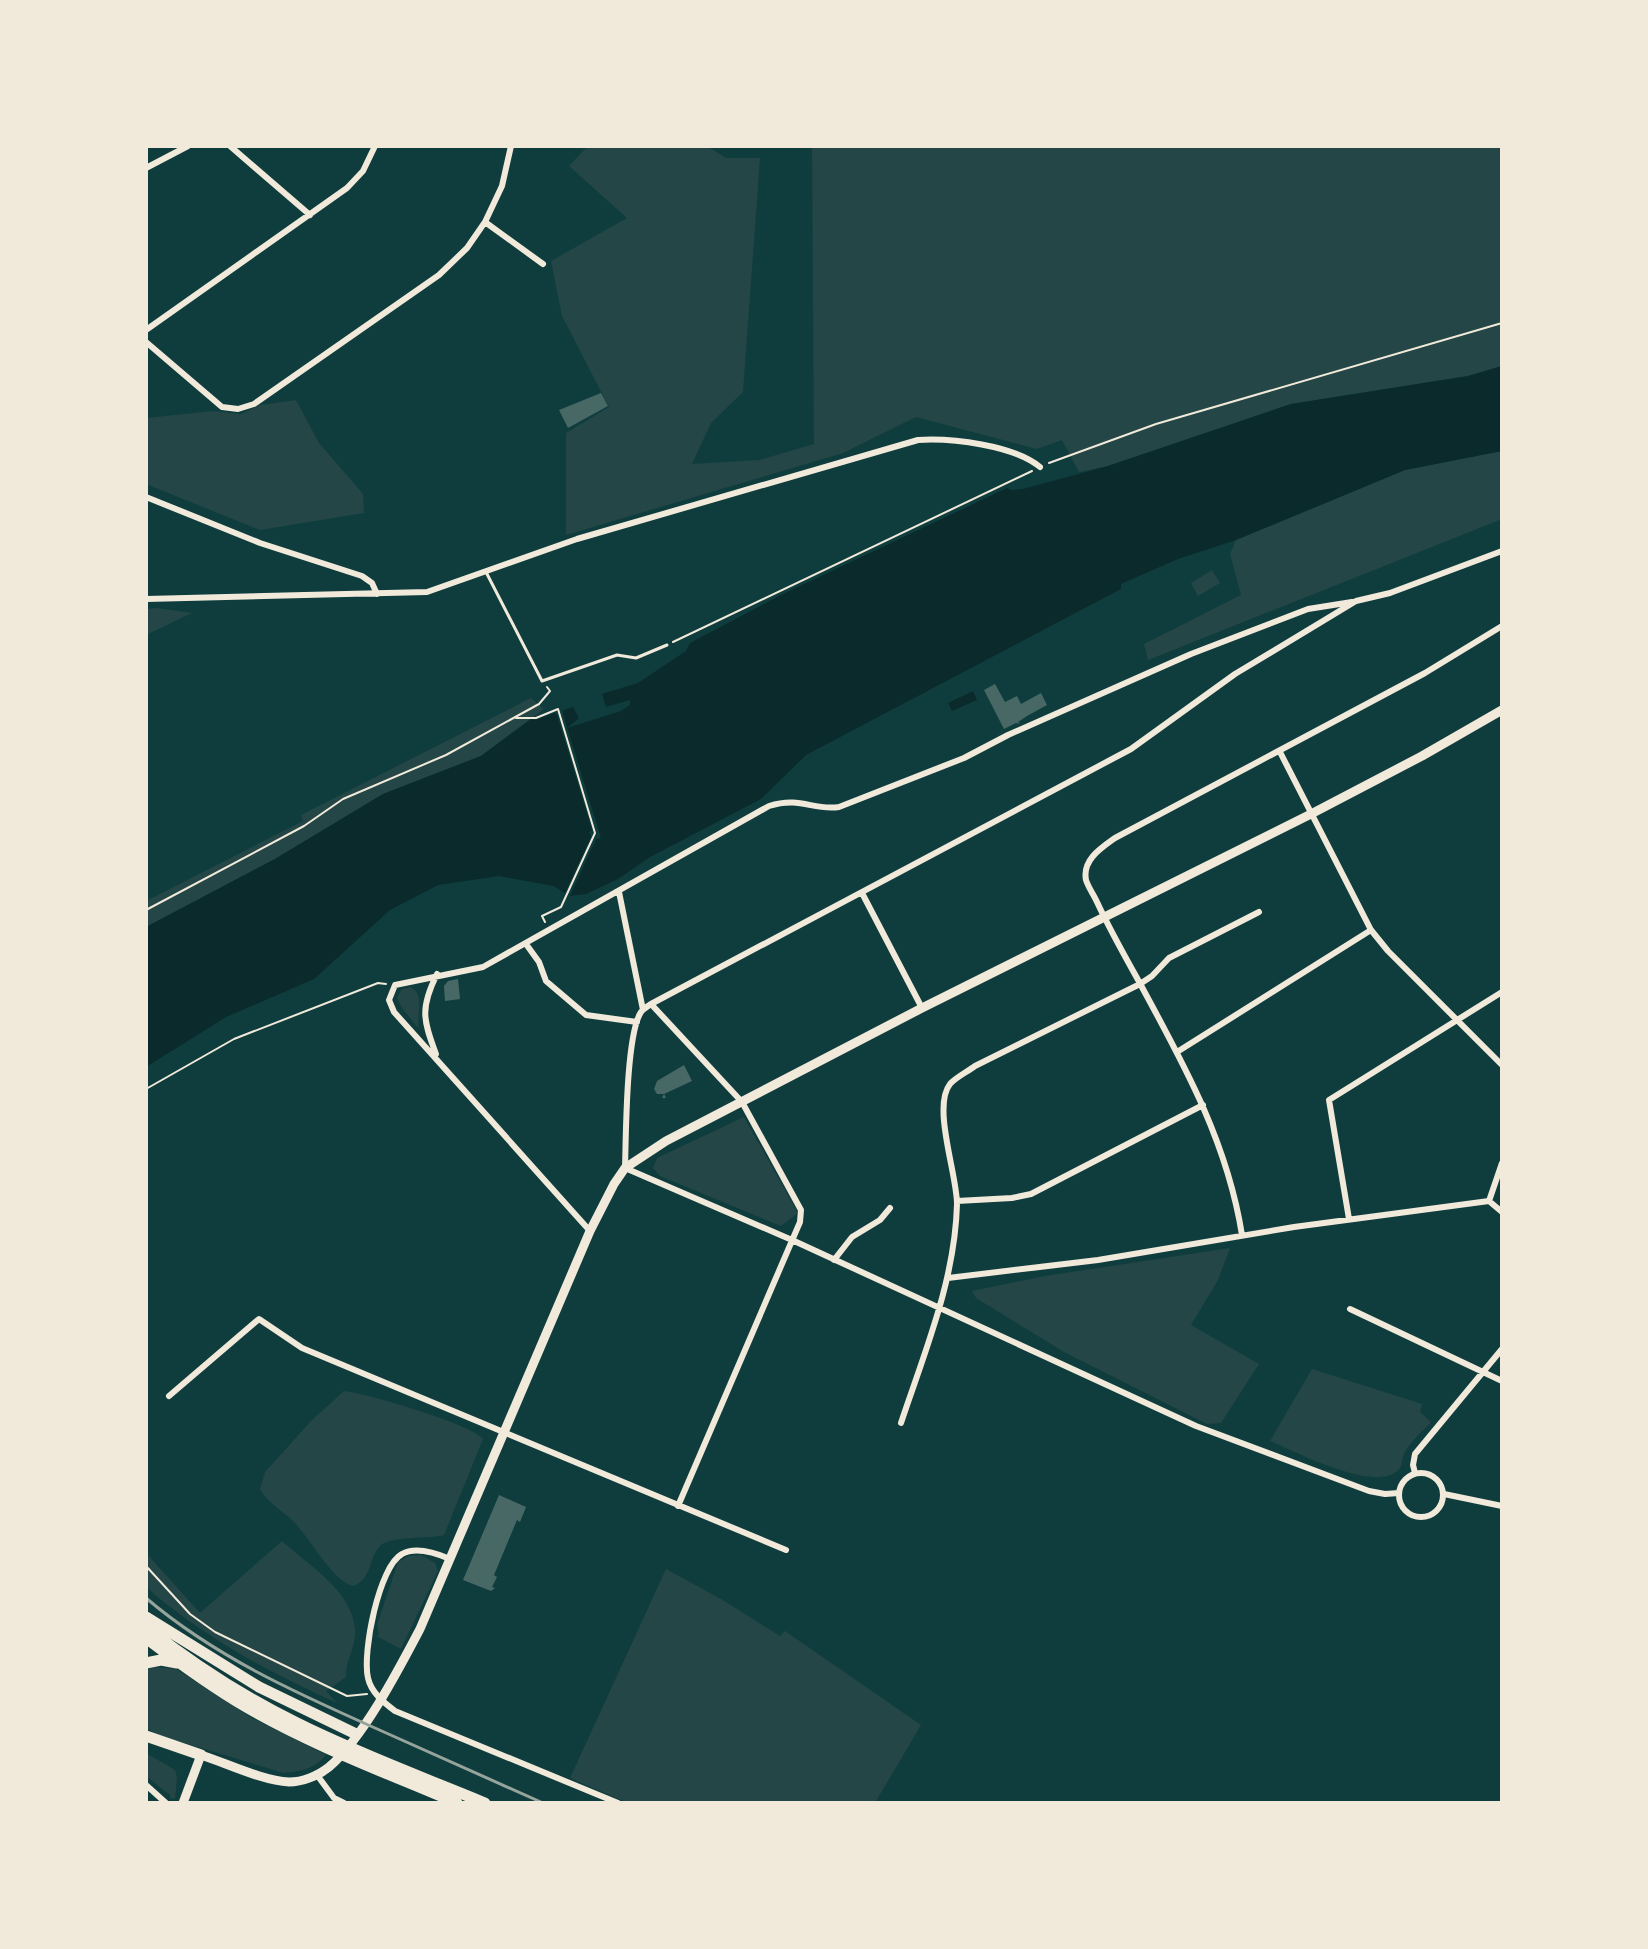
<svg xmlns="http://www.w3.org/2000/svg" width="1648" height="1949" font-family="'Nunito Sans',sans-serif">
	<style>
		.green { fill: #244646 }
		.water { fill: #0a2a2b }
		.pier { fill: #0f3d3e }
		.building { fill: #486865 }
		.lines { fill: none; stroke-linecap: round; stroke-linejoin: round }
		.path { stroke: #f1e9da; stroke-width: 2 }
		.service { stroke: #f1e9da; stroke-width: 3 }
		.minor { stroke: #f1e9da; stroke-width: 6 }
		.secondary { stroke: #f1e9da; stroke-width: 9 }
		.trunk { stroke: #f1e9da; stroke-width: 11 }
		.rail { stroke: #97a49c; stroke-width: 3 }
	</style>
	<rect width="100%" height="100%" fill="#0f3d3e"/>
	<!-- green -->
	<path class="green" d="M 588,146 L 707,146 L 726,158 L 760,158 L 743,392 L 711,423 L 692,464 L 759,460 L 814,444 L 812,146 L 1502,146 L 1502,366 L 1468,376 L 1291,404 L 1108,466 L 1079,472 L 1062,440 L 1037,449 L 916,417 L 843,453 L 566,535 L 566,433 L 609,407 L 562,316 L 551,261 L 627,218 L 569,166 Z
		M 296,400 L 319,443 L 363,494 L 364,513 L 260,530 L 146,484 L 146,418 L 214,411 L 241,414 L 260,405 Z
		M 1502,451 L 1502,519 L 1148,660 L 1144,644 L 1241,595 L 1230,554 L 1236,540 L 1405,470 Z
		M 1212,570 L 1220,583 L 1198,596 L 1191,583 Z
		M 157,608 L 192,613 L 146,635 L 146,609 Z
		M 531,698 L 544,709 L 481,756 L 383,794 L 275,859 L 146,927 L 146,901 L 303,821 L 301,815 Z
		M 410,987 C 426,995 416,1013 419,1029 L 402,1008 L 397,998 L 401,990 Z
		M 744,1117 L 798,1213 L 781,1226 L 660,1176 L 653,1168 L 657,1158 Z
		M 1230,1248 L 1218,1280 L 1191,1325 L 1259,1364 L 1221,1423 L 1207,1424 L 1064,1352 L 976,1298 L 972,1291 L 1045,1276 Z
		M 1312,1369 L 1422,1404 L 1420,1412 L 1431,1422 C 1423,1431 1412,1440 1406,1450 C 1401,1457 1404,1467 1396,1472 C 1370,1491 1297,1452 1270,1441 Z
		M 344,1391 C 366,1393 474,1425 483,1439 L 444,1535 C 430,1539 391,1536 381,1545 C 368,1558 372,1580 353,1586 C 332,1581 309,1536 292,1520 C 281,1510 268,1503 260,1489 L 265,1472 L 276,1460 L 311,1421 Z
		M 282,1541 C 308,1565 351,1590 355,1628 C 357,1646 345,1660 346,1677 L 326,1691 L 337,1703 C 268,1672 203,1637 146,1587 L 146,1553 L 200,1613 Z
		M 421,1555 L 435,1563 L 438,1571 L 401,1649 L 376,1636 L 379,1635 L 377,1625 L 398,1562 L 409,1556 Z
		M 666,1569 L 721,1599 L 780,1636 L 785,1631 L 921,1725 L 875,1803 L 628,1803 L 570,1778 Z
		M 154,1667 L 176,1669 L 252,1718 L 326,1755 C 314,1769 302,1771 284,1773 L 158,1735 L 146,1728 L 146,1670 Z
		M 146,1753 L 175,1770 L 177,1777 L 175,1799 L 170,1798 L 170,1795 L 146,1776 Z"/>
	<!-- water -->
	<path class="water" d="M 1502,366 L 1502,451 L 1405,470 L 1236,540 L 1178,559 L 1121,584 L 1121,589 L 806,755 L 761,799 L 650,857 L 618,879 L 586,894 L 569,896 L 554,886 L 499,876 L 438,885 L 390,910 L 314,979 L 226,1017 L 146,1067 L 146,927 L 275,859 L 383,794 L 481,756 L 531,719 L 534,720 L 573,707 L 579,718 L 567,728 L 621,711 L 630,705 L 630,700 L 606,707 L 602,694 L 638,683 L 686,651 L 690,643 L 781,595 L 1007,488 L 1011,490 L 1023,489 L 1108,466 L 1291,404 L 1468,376 Z
		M 973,691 L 977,700 L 952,711 L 948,703 Z"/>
	<!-- pier -->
	<path class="pier" d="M 563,706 L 563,714 L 601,838 L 596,839 L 568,900 L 563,897 L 591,837 L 589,832 L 592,830 L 557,715 L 553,709 Z"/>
	<!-- building -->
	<path class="building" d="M 601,393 L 608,406 L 568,428 L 559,410 Z
		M 995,684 L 1005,702 L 1017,696 L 1021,704 L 1041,693 L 1047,705 L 1027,716 L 1018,722 L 1020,724 L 1016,723 L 1004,729 L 984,690 Z
		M 458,979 L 460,999 L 445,1001 L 444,986 L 448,981 Z
		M 684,1065 L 692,1081 L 664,1094 L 666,1098 L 662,1098 L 664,1094 L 657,1094 L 654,1089 L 657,1081 Z
		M 499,1495 L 526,1507 L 520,1522 L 517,1520 L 494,1575 L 497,1577 L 492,1587 L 495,1588 L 491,1591 L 463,1580 Z"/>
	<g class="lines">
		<!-- path -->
		<path class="path" d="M 1049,463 L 1156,424 L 1502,323
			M 673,642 L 1032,471
			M 516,718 L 536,718 L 558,709 L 595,833 L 561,907 L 542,916 L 545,922
			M 146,910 L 304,826 L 343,799 L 446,755 L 539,704 L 550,691 L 547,687
			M 146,1089 L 234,1039 L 378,983 L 386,984
			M 146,1566 L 190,1614 L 215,1632 L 347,1696 L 367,1694"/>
		<!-- service -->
		<path class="service" d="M 486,572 L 542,681 L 617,655 L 636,658 L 667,645"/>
		<!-- minor -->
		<path class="minor" d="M 230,146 L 310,215
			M 146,168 L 188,146
			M 485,222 L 543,264
			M 146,330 L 347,188 L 363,171 L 375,146
			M 146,342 L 222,407 L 238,409 L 254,404 L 439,275 L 467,248 L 485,222 L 502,186 L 511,146
			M 146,497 L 260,543 L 362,576 L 372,583 L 377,594
			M 146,599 L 427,592 L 577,539 L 918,440 C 952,438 1013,445 1040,467
			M 1280,752 L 1371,930 L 1388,951 L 1502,1065
			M 619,892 L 643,1010
			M 862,893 L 922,1008
			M 526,944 L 539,962 L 546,981 L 586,1015 L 637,1022
			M 651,1004 L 742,1102 L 801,1210 L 800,1222 L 678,1506
			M 1177,1052 L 1371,930
			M 436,1054 C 423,1020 420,1008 437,974
			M 957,1201 L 1012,1198 L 1031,1194 L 1203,1105
			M 1489,1201 L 1502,1163
			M 1489,1201 L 1502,1212
			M 1349,1219 L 1329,1100 L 1502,992
			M 590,1231 L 394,1012 L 389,1000 L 395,985 L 483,967 L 769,806 C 801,796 813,811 839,807 L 964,758 L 1008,735 L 1191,654 L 1308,609 L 1352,602
			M 1242,1235 C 1227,1140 1182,1061 1137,978 C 1123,953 1109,928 1097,902 C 1094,895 1088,887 1086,880 C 1082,860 1101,848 1115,838 L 1425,673 L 1502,626
			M 834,1260 L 852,1237 L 880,1220 L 890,1208
			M 948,1278 L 1098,1260 L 1294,1227 L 1489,1201
			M 1350,1309 L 1502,1381
			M 169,1396 L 259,1319 L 302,1348 L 786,1550
			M 901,1423 C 925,1351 955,1280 957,1204 C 957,1174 932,1107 950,1084 C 956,1077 967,1072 975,1066 L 1140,984 L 1152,976 L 1169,958 L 1259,912
			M1399 1495a22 22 0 1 1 44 0a22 22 0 1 1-44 0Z
			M 1415,1473 L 1413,1465 L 1415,1454 L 1502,1349
			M 1399,1493 L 1385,1494 L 1369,1491 L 1196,1426 L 792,1240 L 625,1168 C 626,1136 626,1035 641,1012 C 644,1008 647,1007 651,1004 L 1131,749 L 1235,674 L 1356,601 L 1390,593 L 1502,551
			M 1444,1494 L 1502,1506
			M 450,1559 C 436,1553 416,1546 402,1554 C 379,1566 362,1653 368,1678 C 371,1692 383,1702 395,1711 L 618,1803
			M 317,1775 L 334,1798 L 344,1803
			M 146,1785 L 166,1803"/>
		<!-- secondary -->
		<path class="secondary" d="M 183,1803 L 201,1755 C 226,1763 263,1781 289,1782 C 302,1782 318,1776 329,1767 C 363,1738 399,1669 420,1629 L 590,1231 L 614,1184 L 625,1168 L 666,1141 L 922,1008 L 1311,814 L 1422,756 L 1502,710"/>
		<!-- trunk -->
		<path class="trunk" d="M 146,1617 L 259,1687 L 356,1734
			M 146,1627 C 193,1664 244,1697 297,1723 C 357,1753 422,1777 485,1803
			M 146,1638 C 179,1663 212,1687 248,1708 C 314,1746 387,1773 457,1803
			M 146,1663 L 161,1660 L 177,1663
			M 146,1736 L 201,1755"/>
		<!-- rail -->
		<path class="rail" d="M 146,1598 C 214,1656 294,1692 375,1728 C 431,1753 487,1778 543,1803"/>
	</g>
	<!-- border -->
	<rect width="1648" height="1949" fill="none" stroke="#f1e9da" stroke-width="296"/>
</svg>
